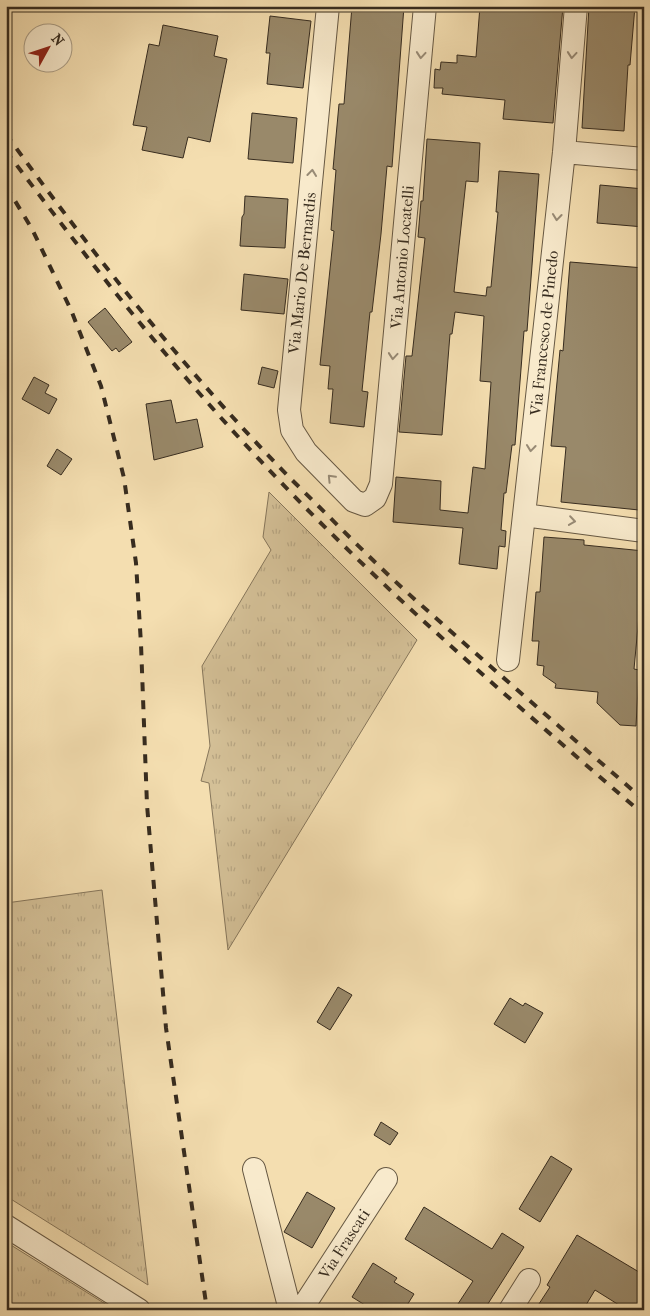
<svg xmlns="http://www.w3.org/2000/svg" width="650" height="1316" font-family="'IM FELL French Canon',serif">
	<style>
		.grass { fill: url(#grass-tufts); stroke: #86765b }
		.building { fill: #99896a; stroke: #372c1f }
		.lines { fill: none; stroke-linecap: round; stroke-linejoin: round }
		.street-casing { stroke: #665843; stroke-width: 24 }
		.street { stroke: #f8eacc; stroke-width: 22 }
		.rail { stroke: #372c1f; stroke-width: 4; stroke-dasharray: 9 9; stroke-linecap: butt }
		.oneway { stroke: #988b76 }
		.labels { text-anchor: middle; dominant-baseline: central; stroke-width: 4; stroke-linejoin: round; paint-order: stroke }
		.street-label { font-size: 16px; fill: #372c1f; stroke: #f8eacc }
	</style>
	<defs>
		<pattern id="grass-tufts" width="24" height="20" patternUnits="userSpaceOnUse" patternTransform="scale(1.25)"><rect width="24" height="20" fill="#d4c097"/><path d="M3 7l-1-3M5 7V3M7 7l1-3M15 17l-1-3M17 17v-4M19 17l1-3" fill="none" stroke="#b7a582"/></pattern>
	</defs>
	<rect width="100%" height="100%" fill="#f4deb0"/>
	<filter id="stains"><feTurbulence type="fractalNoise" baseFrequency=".004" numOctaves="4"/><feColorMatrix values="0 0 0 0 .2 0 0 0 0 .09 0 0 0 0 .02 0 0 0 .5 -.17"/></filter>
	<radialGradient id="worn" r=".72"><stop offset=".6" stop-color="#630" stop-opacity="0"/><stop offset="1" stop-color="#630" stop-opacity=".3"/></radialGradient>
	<!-- grass -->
	<path class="grass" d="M 269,492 L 417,640 L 228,950 L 209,783 L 201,781 L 210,746 L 202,666 L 271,550 L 263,537 Z
		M 102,890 L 148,1285 L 6,1196 L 6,903 Z
		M 6,1242 L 115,1310 L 6,1310 Z"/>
	<!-- building -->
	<path class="building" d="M 352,6 L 404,6 L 392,167 L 387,166 L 381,234 L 372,312 L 370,312 L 362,391 L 368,392 L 364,427 L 330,423 L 333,389 L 328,389 L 330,366 L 320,365 L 334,231 L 331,230 L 336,170 L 333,169 L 339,104 L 344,104 Z
		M 480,6 L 563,6 L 553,123 L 503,119 L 505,100 L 442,94 L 443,88 L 434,88 L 435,69 L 440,70 L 441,62 L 457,63 L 457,55 L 476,57 Z
		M 589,6 L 635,6 L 630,65 L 628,65 L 624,131 L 582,128 Z
		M 270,16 L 311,21 L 303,88 L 267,84 L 270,53 L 266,53 Z
		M 163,25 L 218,36 L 214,56 L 227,59 L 210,142 L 188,137 L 183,158 L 142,150 L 147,127 L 133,125 L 149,44 L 159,46 Z
		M 252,113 L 297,118 L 293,163 L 248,159 Z
		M 427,139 L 480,143 L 478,182 L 466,181 L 454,292 L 486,296 L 487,287 L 491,287 L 498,212 L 496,212 L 499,171 L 539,174 L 527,331 L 524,331 L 515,445 L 512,445 L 506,493 L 504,493 L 501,530 L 506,531 L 505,547 L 499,546 L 497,569 L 459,564 L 463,528 L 393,522 L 396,477 L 441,481 L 440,510 L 468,513 L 473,467 L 485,469 L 491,382 L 480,381 L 484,316 L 455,312 L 452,334 L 450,334 L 442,435 L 399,432 L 406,356 L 412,356 L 425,238 L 418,237 L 421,201 L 423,201 Z
		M 600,185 L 644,189 L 644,227 L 597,223 Z
		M 245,196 L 288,199 L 285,248 L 240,246 L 242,217 L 244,214 Z
		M 570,262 L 644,268 L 644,454 L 639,510 L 561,502 L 566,447 L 551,446 L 560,350 L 563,351 Z
		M 244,274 L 288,279 L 284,314 L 241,310 Z
		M 105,308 L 132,342 L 119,352 L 116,348 L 112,351 L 88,322 Z
		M 262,367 L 278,371 L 274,388 L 258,384 Z
		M 34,377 L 49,385 L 45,393 L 57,399 L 49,414 L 22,399 Z
		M 171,400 L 176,423 L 197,419 L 203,447 L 154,460 L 146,404 Z
		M 57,449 L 72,459 L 61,475 L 47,466 Z
		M 544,537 L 584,540 L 584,545 L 644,551 L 644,594 L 641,594 L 634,669 L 639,670 L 636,726 L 620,725 L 597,703 L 598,692 L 555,688 L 556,684 L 543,675 L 544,666 L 537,665 L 539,641 L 532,641 L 536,592 L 540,592 Z
		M 338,987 L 352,995 L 330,1030 L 317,1022 Z
		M 510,998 L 523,1006 L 525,1003 L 543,1013 L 525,1043 L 494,1024 Z
		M 381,1122 L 398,1133 L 390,1145 L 374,1135 Z
		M 551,1156 L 572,1169 L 540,1222 L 519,1209 Z
		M 307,1192 L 335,1208 L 312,1248 L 284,1232 Z
		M 424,1207 L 492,1249 L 502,1233 L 524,1247 L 484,1310 L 454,1310 L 473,1281 L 405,1239 Z
		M 577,1235 L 644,1275 L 644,1310 L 627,1310 L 595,1290 L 583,1310 L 535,1310 L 550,1287 L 547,1285 Z
		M 373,1263 L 397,1278 L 394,1282 L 414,1294 L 404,1310 L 373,1310 L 352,1297 Z"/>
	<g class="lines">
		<!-- street casing -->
		<g class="street-casing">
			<path id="street" d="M 328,6 L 289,410 L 292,430 L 306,452 L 354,501 L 365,505 L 375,498 L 381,484 L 425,6
				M 564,152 L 644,159
				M 524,515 L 644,531
				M 508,660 L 564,152 L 576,6
				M 254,1169 L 290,1310
				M 6,1226 L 139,1310
				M 301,1310 L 386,1179
				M 510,1310 L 529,1280"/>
		</g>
		<!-- street -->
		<use href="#street" class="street"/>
		<!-- rail -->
		<path class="rail" d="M 6,134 C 94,256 188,374 293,481 C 335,522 376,565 420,604 C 494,670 569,735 644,800
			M 6,151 C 85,256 166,360 256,456 C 376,585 511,700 644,815
			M 6,186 L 32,229 L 71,310 L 101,386 L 124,478 L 136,563 L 141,644 L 147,805 L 166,1028 L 207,1310"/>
	</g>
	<!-- one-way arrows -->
	<defs><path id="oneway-chevron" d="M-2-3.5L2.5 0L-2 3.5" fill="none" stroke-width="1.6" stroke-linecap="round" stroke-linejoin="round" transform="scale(1.25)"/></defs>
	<g class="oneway">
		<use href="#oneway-chevron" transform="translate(421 55) rotate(95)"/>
		<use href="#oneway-chevron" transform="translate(572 55) rotate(95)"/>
		<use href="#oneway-chevron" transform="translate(312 173) rotate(-84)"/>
		<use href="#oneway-chevron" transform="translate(557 217) rotate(96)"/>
		<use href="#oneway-chevron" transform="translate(393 356) rotate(95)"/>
		<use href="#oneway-chevron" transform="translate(531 448) rotate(96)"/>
		<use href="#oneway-chevron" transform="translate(331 478) rotate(-134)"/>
		<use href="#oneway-chevron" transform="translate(572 521) rotate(8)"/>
	</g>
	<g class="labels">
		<!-- street labels -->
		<g class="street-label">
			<text transform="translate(402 257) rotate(-85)">Via Antonio Locatelli</text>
			<text transform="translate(302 273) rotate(-84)">Via Mario De Bernardis</text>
			<text transform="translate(544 333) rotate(-84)">Via Francesco de Pinedo</text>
			<text transform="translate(344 1244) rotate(-57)">Via Frascati</text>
		</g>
	</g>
	<!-- margin -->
	<rect width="650" height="1316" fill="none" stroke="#f4deb0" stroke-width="25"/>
	<rect x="8" y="8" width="635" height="1301" fill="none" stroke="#372c1f" stroke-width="2.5"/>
	<rect x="12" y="12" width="625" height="1291" fill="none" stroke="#372c1f"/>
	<!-- north arrow -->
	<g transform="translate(48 48) rotate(50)"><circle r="24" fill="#f8eacc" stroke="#ab9e87"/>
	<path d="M0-4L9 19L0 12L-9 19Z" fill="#8f2418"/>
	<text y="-8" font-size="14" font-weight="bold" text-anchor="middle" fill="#372c1f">N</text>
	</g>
	<rect width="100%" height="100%" filter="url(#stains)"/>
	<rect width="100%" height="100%" fill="url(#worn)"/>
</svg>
